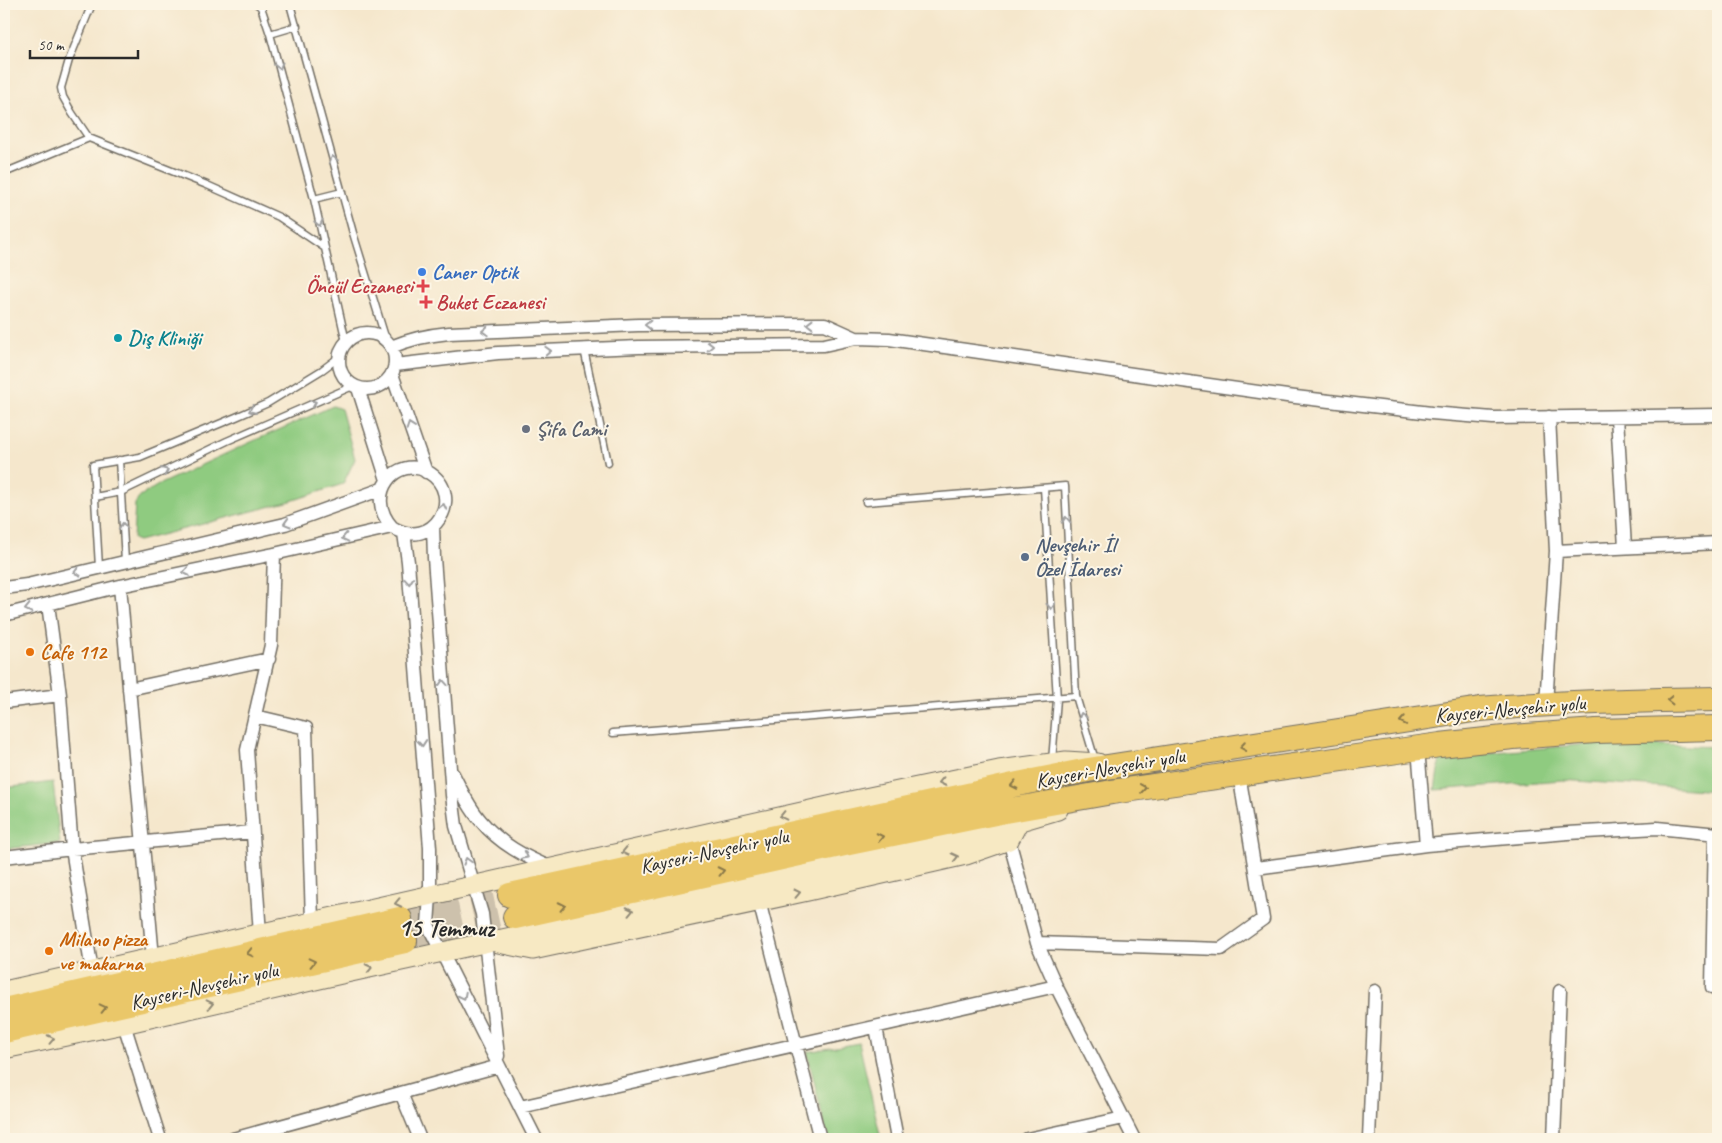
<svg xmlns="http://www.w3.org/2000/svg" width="1722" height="1143" font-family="Caveat,sans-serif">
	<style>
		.green { fill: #8fcb80; stroke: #5d7b56 }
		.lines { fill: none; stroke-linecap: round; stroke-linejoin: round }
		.highway-tunnel { stroke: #cdc1ac; stroke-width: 24; stroke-dasharray: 24 12; stroke-linecap: butt }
		.lane-casing { stroke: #726d63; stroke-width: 9 }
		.street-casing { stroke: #726d63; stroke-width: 15 }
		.secondary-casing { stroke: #726d63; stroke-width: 21 }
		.highway-casing { stroke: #726d63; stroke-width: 26 }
		.lane { stroke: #fff; stroke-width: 6 }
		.street { stroke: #fff; stroke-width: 12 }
		.secondary { stroke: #f7e9c3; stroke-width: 19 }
		.highway { stroke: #eac769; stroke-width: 24 }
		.oneway { stroke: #a0a0a0 }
		.oneway2 { stroke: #8a794a }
		.oneway3 { stroke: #918a77 }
		.shop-dot { fill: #3f7fe0; stroke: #fcf5e5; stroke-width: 2 }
		.health-dot { fill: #e0444e; stroke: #fcf5e5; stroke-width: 2 }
		.culture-dot { fill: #0f9aa8; stroke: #fcf5e5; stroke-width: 2 }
		.worship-dot { fill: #6b7280; stroke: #fcf5e5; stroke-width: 2 }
		.service-dot { fill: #5c6f8a; stroke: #fcf5e5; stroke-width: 2 }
		.food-dot { fill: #e8710a; stroke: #fcf5e5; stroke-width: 2 }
		.labels { text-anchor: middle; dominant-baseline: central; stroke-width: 4; stroke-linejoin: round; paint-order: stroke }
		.shop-label { font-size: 21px; font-weight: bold; fill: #366cbe; stroke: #fcf5e5; text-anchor: start }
		.health-label { font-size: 21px; font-weight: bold; fill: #be3a42; stroke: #fcf5e5; text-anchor: end }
		.culture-label { font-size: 21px; font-weight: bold; fill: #0d838f; stroke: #fcf5e5; text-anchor: start }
		.worship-label { font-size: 21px; font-weight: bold; fill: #5b616d; stroke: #fcf5e5; text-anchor: start }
		.service-label { font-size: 21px; font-weight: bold; fill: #4e5e75; stroke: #fcf5e5; text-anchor: start }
		.food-label { font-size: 21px; font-weight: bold; fill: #c56008; stroke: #fcf5e5; text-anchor: start }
		.street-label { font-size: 21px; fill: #2b2b2b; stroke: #fcf5e5 }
		.district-label { font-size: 26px; font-weight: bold; fill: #2b2b2b; stroke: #fcf5e5 }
	</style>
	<rect width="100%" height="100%" fill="#fcf5e5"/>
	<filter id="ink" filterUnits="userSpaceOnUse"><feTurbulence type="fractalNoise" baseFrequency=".02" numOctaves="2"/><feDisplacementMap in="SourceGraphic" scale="10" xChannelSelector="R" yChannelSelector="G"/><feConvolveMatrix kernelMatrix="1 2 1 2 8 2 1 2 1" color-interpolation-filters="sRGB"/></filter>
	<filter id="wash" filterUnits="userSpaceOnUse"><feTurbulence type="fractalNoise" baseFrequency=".0096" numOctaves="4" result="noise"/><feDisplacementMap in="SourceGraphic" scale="20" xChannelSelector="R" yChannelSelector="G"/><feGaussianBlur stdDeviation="1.12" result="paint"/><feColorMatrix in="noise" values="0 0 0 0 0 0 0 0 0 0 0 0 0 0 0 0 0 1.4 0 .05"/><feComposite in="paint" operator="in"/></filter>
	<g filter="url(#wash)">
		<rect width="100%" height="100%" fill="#f5e7cc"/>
		<!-- green -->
		<path class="green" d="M 333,406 L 341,409 L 355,459 L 343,484 L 291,501 L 138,541 L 133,539 L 135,504 L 140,496 L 160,484 L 251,442 Z
			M 1602,743 L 1718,747 L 1718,791 L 1562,780 L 1435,790 L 1440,757 Z
			M 53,782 L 60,843 L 4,849 L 4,788 Z
			M 859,1043 L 881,1139 L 828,1139 L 807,1052 Z"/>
	</g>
	<g filter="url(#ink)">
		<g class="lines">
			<!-- highway-tunnel -->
			<path class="highway-tunnel" d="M 400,919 L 510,895
				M 405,941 L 515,917"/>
			<!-- lane casing -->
			<g class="lane-casing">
				<path id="lane" d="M 92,4 L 69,60 L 61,88 L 63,97 L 72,113 L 89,138 L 207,185 L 279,217 L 325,248
					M 257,4 L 261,7 L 270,34 L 314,199 L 346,342
					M 290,4 L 353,233 L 386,340
					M 270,34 L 297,26
					M 4,173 L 89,138
					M 314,199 L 342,192
					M 584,349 L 608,463
					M 119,460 L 125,561
					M 1044,488 L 1057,699 L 1052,761
					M 95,497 L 121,492 L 227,441 L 353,386
					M 866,502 L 1065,486 L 1076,696 L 1095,760
					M 99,567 L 93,465 L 140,457 L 236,417 L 268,403 L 322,370 L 338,358
					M 613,733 L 1076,696"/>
			</g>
			<!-- street casing -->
			<g class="street-casing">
				<path id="street" d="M339 361a28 28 0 1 1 56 0a28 28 0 1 1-56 0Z
					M 391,347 C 410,339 428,335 449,333 L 638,325 L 825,324 L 856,338
					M 395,365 L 498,353 L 639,347 L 824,345 L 856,338 L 889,339 L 1287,396 L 1431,413 L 1493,418 L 1718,415
					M 392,374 L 426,472
					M 358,388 L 387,480
					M 1617,417 L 1625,547
					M 433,526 L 434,558 L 452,795 L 456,826 L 482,914 L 498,1056
					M 404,533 L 408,562 L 430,848 L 430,895 L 428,925 L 536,1139
					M 1556,551 L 1718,543
					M 120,586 L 153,958
					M 4,588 L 27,585 L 285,524 L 382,489
					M 48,604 L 60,695 L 72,849 L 92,971
					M 4,615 L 120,586 L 274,554 L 392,527 C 433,553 467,495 428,472 C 396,454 363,495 392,527
					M 129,689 L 269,659
					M 4,702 L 60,695
					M 1546,704 L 1556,551 L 1549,417
					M 255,716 L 306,728 L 312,921
					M 1418,748 L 1426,845
					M 453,774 C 461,790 469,808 481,821 C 500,844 525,857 552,868
					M 1715,834 L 1712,987 L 1718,988
					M 1009,840 L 1037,943 L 1056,986 L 1134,1139
					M 4,857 L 72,849 L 252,832
					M 1256,868 L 1426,845 L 1568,833 L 1657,828 L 1718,834
					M 759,901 L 820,1139
					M 260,934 L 247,750 L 271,645 L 274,554
					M 1037,943 L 1221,949 L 1263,919 L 1239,774
					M 124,1024 L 160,1139
					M 876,1027 L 897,1139
					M 401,1093 L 420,1139
					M 520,1107 L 1056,986
					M 233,1139 L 499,1066
					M 1027,1139 L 1123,1118
					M 1369,1139 L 1375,991
					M 1554,1139 L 1560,991"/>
			</g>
			<!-- secondary casing -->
			<g class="secondary-casing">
				<path id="secondary" d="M 498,943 L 533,950 L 808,891 L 966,855 L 1009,840 L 1018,823
					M 4,991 L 855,800 L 999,770 L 1066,761 L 1098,763
					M 4,1049 L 124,1024 L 337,975 L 953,841 L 1058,810"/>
			</g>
			<!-- highway casing -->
			<g class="highway-casing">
				<path id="highway" d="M 510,895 L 1018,784 L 1088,770 L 1480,709 C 1559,702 1639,700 1718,699
					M 515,917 L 849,843 L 1005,811 L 1112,792 L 1440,745 L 1513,737 L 1596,731 L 1718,728
					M 4,1010 L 400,919
					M 4,1031 L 405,941"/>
			</g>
			<!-- lane -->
			<use href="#lane" class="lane"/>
			<!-- street -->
			<use href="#street" class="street"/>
			<!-- secondary -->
			<use href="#secondary" class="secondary"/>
			<!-- highway -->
			<use href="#highway" class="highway"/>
		</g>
		<!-- one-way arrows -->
		<defs><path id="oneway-chevron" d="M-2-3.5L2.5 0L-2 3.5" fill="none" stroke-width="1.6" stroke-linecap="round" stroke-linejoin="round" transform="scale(1.25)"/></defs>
		<g class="oneway">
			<use href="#oneway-chevron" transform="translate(279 66) rotate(75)"/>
			<use href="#oneway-chevron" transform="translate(333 159) rotate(-105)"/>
			<use href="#oneway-chevron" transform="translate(319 223) rotate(78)"/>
			<use href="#oneway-chevron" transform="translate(810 324) rotate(180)"/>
			<use href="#oneway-chevron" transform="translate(648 325) rotate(180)"/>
			<use href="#oneway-chevron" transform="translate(485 331) rotate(177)"/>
			<use href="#oneway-chevron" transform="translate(710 346) rotate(-1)"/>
			<use href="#oneway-chevron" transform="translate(548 351) rotate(-2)"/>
			<use href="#oneway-chevron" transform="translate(313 403) rotate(-24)"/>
			<use href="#oneway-chevron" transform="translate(252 410) rotate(156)"/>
			<use href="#oneway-chevron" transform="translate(410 426) rotate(-109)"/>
			<use href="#oneway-chevron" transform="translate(165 471) rotate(-25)"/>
			<use href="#oneway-chevron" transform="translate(443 507) rotate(-78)"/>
			<use href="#oneway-chevron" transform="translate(1066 520) rotate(-93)"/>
			<use href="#oneway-chevron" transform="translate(287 523) rotate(163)"/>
			<use href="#oneway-chevron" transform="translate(123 526) rotate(-93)"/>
			<use href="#oneway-chevron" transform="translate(345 538) rotate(167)"/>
			<use href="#oneway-chevron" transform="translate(77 572) rotate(166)"/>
			<use href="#oneway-chevron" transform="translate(186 572) rotate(168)"/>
			<use href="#oneway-chevron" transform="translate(409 581) rotate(85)"/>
			<use href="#oneway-chevron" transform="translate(1051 606) rotate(86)"/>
			<use href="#oneway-chevron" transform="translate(28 609) rotate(167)"/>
			<use href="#oneway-chevron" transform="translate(443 683) rotate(-94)"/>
			<use href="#oneway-chevron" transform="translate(1082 716) rotate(-106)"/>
			<use href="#oneway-chevron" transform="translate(422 743) rotate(85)"/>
			<use href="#oneway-chevron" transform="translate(525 856) rotate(27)"/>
			<use href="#oneway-chevron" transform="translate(467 861) rotate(-106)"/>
			<use href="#oneway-chevron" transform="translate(463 996) rotate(63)"/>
		</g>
		<g class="oneway2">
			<use href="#oneway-chevron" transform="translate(1670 700) rotate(180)"/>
			<use href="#oneway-chevron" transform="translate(1403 721) rotate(170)"/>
			<use href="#oneway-chevron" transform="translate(1243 747) rotate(171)"/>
			<use href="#oneway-chevron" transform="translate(1014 785) rotate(168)"/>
			<use href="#oneway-chevron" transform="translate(1143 788) rotate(-8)"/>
			<use href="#oneway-chevron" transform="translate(880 837) rotate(-12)"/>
			<use href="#oneway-chevron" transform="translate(721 871) rotate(-12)"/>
			<use href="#oneway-chevron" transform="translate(562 906) rotate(-12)"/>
			<use href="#oneway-chevron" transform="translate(250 953) rotate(167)"/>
			<use href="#oneway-chevron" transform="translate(312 962) rotate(-13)"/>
			<use href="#oneway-chevron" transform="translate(103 1008) rotate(-13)"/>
		</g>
		<g class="oneway3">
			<use href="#oneway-chevron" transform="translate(942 782) rotate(168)"/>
			<use href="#oneway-chevron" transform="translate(783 816) rotate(167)"/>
			<use href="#oneway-chevron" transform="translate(625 852) rotate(167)"/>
			<use href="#oneway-chevron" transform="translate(955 857) rotate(-13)"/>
			<use href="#oneway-chevron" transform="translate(797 893) rotate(-12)"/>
			<use href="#oneway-chevron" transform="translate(398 903) rotate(168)"/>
			<use href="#oneway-chevron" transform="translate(630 911) rotate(-12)"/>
			<use href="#oneway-chevron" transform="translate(369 968) rotate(-12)"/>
			<use href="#oneway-chevron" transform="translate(210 1004) rotate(-13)"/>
			<use href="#oneway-chevron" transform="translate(51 1039) rotate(-12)"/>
		</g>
	</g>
	<!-- markers -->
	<circle class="shop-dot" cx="422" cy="272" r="5"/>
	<g class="health-dot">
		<path d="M420.5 278.5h5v5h5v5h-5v5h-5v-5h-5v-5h5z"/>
		<path d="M423.5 294.5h5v5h5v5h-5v5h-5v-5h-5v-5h5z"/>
	</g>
	<circle class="culture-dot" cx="118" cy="338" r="5"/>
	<circle class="worship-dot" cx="526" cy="429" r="5"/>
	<circle class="service-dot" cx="1025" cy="557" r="5"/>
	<g class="food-dot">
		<circle cx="30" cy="652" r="5"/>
		<circle cx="49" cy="951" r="5"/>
	</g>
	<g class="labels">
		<!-- shop labels -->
		<g class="shop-label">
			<text x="432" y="272">Caner Optik</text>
		</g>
		<!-- health labels -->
		<g class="health-label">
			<text x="413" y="286">Öncül Eczanesi</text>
			<text x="436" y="302" text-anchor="start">Buket Eczanesi</text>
		</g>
		<!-- culture labels -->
		<g class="culture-label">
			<text x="128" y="338">Diş Kliniği</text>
		</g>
		<!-- worship labels -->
		<g class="worship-label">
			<text x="536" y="429">Şifa Cami</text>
		</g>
		<!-- service labels -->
		<g class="service-label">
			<text x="1035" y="545">Nevşehir İl<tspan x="1035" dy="24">Özel İdaresi</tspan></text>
		</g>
		<!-- food labels -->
		<g class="food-label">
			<text x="40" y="652">Cafe 112</text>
			<text x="59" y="939">Milano pizza<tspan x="59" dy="24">ve makarna</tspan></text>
		</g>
		<!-- street labels -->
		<g class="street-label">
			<text transform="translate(1510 709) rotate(-5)">Kayseri-Nevşehir yolu</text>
			<text transform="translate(1110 768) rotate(-10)">Kayseri-Nevşehir yolu</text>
			<text transform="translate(714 851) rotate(-12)">Kayseri-Nevşehir yolu</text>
			<text transform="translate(204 986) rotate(-13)">Kayseri-Nevşehir yolu</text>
		</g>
		<!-- district labels -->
		<g class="district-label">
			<text x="446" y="927">15 Temmuz</text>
		</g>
	</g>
	<!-- margin -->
	<rect width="1722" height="1143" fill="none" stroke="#fcf5e5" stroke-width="20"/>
	<!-- scale -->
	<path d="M30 50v8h108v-8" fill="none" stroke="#2b2b2b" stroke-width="2.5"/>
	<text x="38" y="50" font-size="15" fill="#2b2b2b" stroke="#fcf5e5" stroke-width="4" paint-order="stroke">50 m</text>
</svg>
